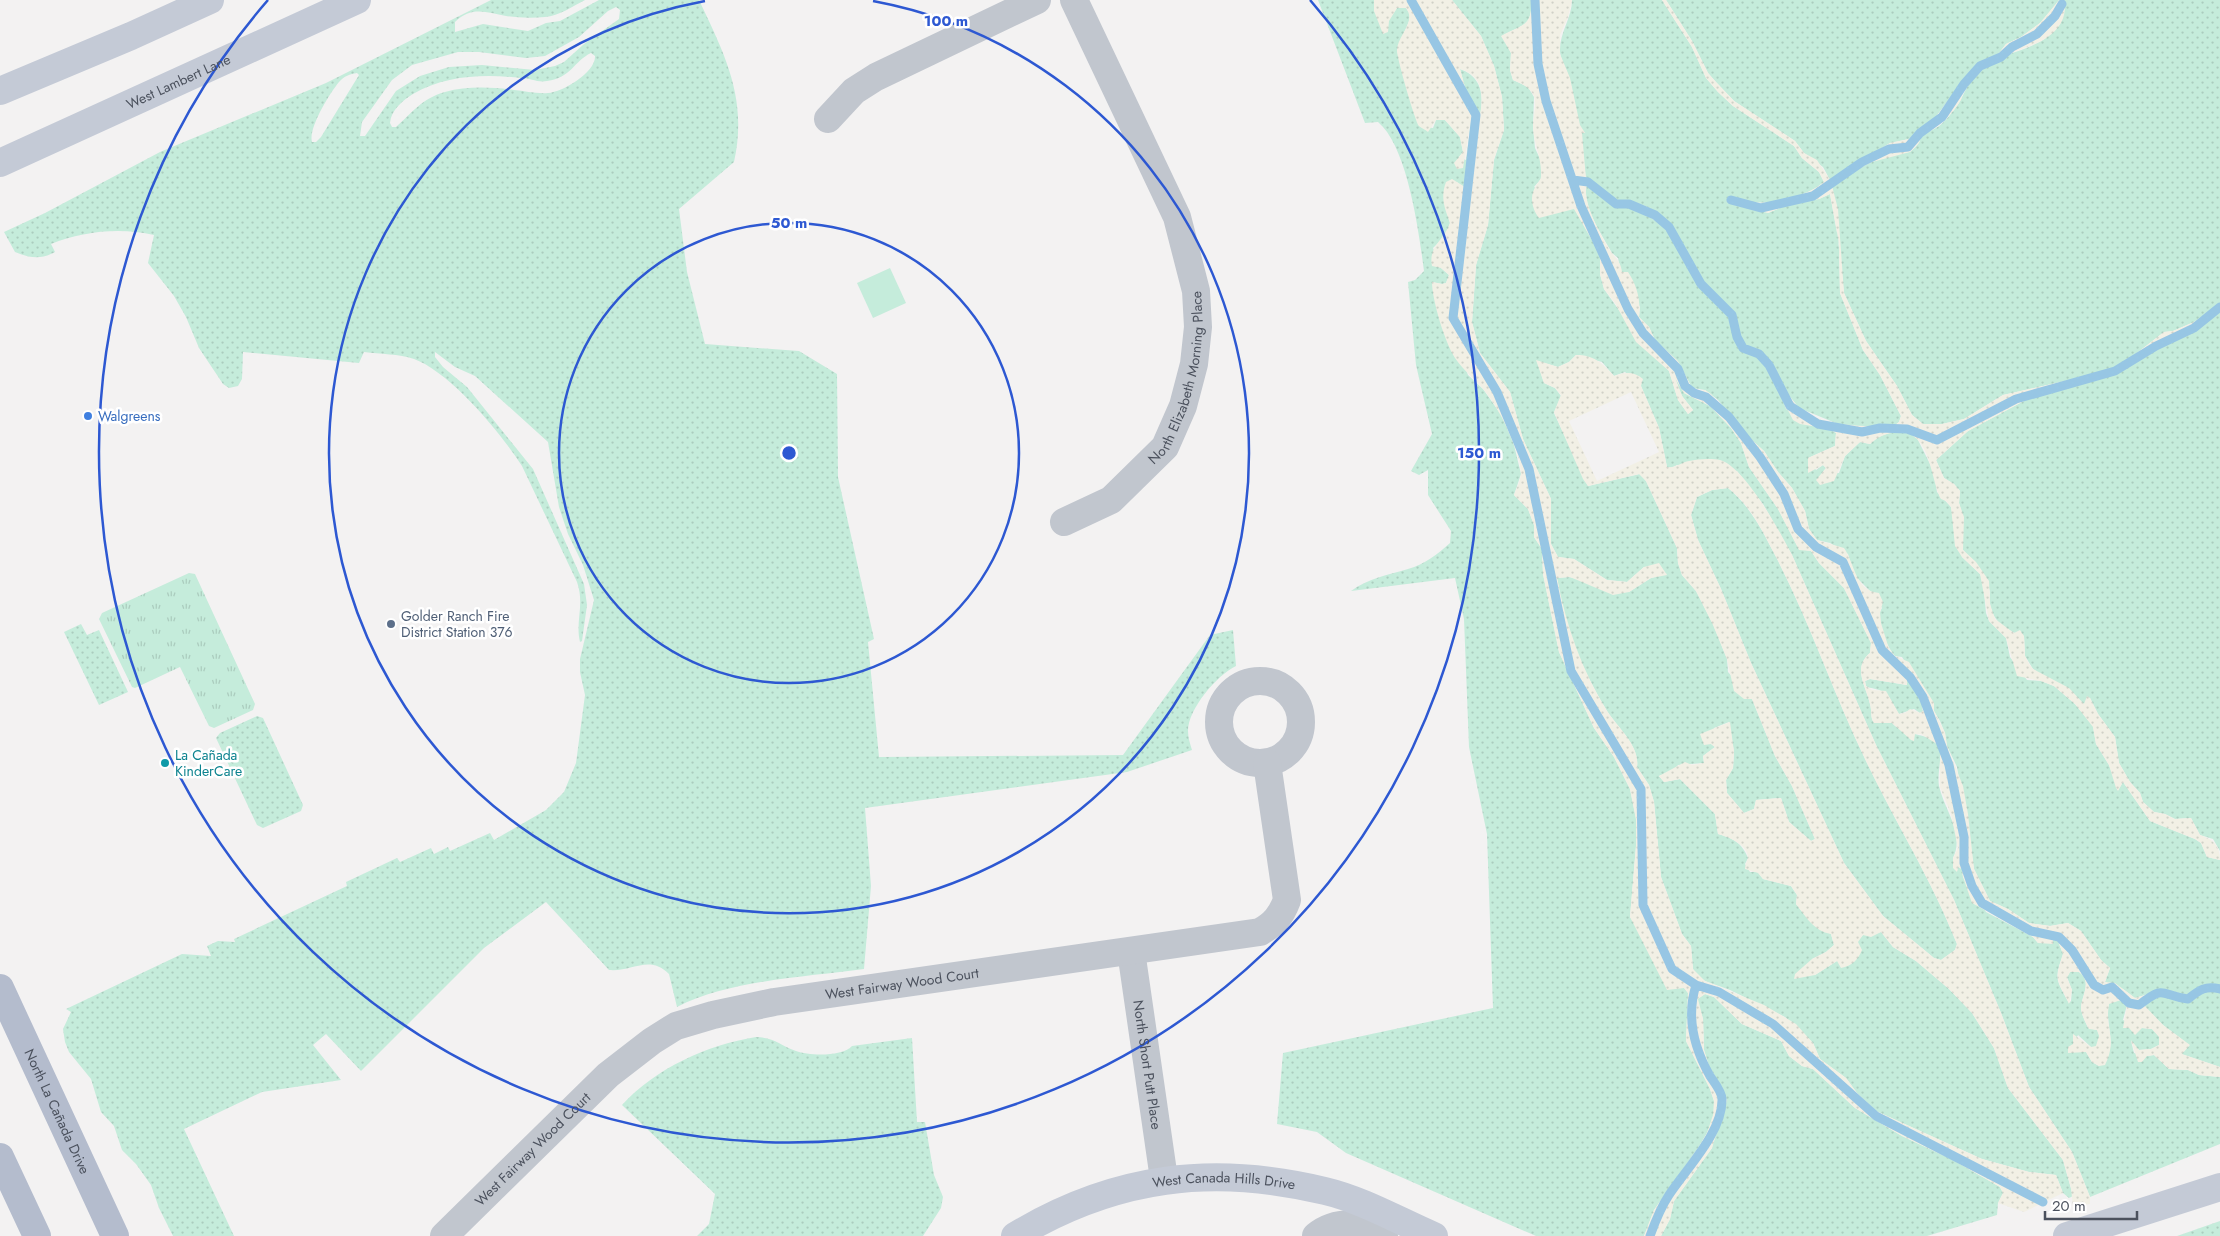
<svg xmlns="http://www.w3.org/2000/svg" width="2220" height="1236" font-family="Jost,sans-serif">
	<style>
		.grass { fill: url(#grass-dots); fill-rule: evenodd }
		.sand { fill: url(#sand-dots); fill-rule: evenodd }
		.park { fill: url(#park-tufts) }
		.pitch { fill: #c5ecdb }
		.lines { fill: none; stroke-linecap: round; stroke-linejoin: round }
		.stream { stroke: #97c6e4; stroke-width: 9 }
		.street { stroke: #c1c6ce; stroke-width: 28 }
		.secondary { stroke: #c4cad6; stroke-width: 28 }
		.primary { stroke: #b4bccd; stroke-width: 28 }
		.ring { fill: none; stroke: #2d58d2; stroke-width: 2.5 }
		.shop-dot { fill: #3f7fe0; stroke: #fff; stroke-width: 2 }
		.service-dot { fill: #5c6f8a; stroke: #fff; stroke-width: 2 }
		.culture-dot { fill: #0f9aa8; stroke: #fff; stroke-width: 2 }
		.labels { text-anchor: middle; dominant-baseline: central; stroke-width: 5; stroke-linejoin: round; paint-order: stroke }
		.street-label { font-size: 14px; fill: #4b515d; stroke: #fff }
		.shop-label { font-size: 14px; fill: #366cbe; stroke: #fff; text-anchor: start }
		.service-label { font-size: 14px; fill: #4e5e75; stroke: #fff; text-anchor: start }
		.culture-label { font-size: 14px; fill: #0d838f; stroke: #fff; text-anchor: start }
		.centre { fill: #2d58d2; stroke: #fff; stroke-width: 2.5 }
		.ring-label { font-size: 15px; text-anchor: middle; font-weight: bold; fill: #2d58d2; stroke: #fff; stroke-width: 5; stroke-linejoin: round; paint-order: stroke }
	</style>
	<defs>
		<pattern id="grass-dots" width="8" height="8" patternUnits="userSpaceOnUse" patternTransform="scale(1.25)"><rect width="8" height="8" fill="#c5ecdb"/><path d="M2 2h.1M6 6h.1" fill="none" stroke="#abccbe" stroke-width="1.8" stroke-linecap="round"/></pattern>
		<pattern id="sand-dots" width="8" height="8" patternUnits="userSpaceOnUse" patternTransform="scale(1.25)"><rect width="8" height="8" fill="#f2f0e5"/><path d="M2 2h.1M6 6h.1" fill="none" stroke="#d1d0c7" stroke-width="1.8" stroke-linecap="round"/></pattern>
		<pattern id="park-tufts" width="24" height="20" patternUnits="userSpaceOnUse" patternTransform="scale(1.25)"><rect width="24" height="20" fill="#c5ecdb"/><path d="M3 7l-1-3M5 7V3M7 7l1-3M15 17l-1-3M17 17v-4M19 17l1-3" fill="none" stroke="#abccbe"/></pattern>
	</defs>
	<rect width="100%" height="100%" fill="#f3f2f2"/>
	<!-- grass -->
	<path class="grass" d="M 491,0 L 585,0 C 573,6 559,16 545,17 C 533,18 519,18 506,16 C 486,12 471,6 455,22 L 455,32 L 483,24 L 528,31 L 546,23 L 560,21 L 599,0 L 699,0 C 725,55 748,99 734,162 L 679,209 L 687,272 L 705,344 L 799,351 L 837,374 L 838,477 L 874,639 L 868,642 L 879,757 L 1123,755 L 1210,635 L 1233,630 L 1236,666 C 1217,675 1188,709 1188,731 C 1188,737 1190,744 1192,750 L 1127,772 L 865,808 L 871,886 L 864,969 C 806,977 729,980 677,1007 L 669,974 C 649,954 633,972 609,970 L 546,902 L 484,948 L 361,1071 L 326,1034 L 313,1045 L 341,1080 L 262,1092 L 184,1129 L 234,1236 L 173,1236 L 159,1208 L 151,1185 L 136,1164 L 122,1150 L 114,1126 L 101,1112 L 91,1079 L 69,1052 L 65,1042 L 63,1029 L 71,1012 L 66,1009 L 182,954 L 211,956 L 207,946 L 218,941 L 235,942 L 234,939 L 347,886 L 346,882 L 397,858 L 400,862 L 431,848 L 434,854 L 448,847 L 450,851 L 490,833 L 494,840 L 546,810 L 564,792 L 576,763 L 585,695 L 580,672 L 580,659 L 594,600 L 583,565 L 568,534 L 559,507 L 548,442 L 475,376 L 455,367 L 435,352 L 435,357 L 443,367 L 467,387 L 533,469 L 584,584 L 587,605 L 582,641 L 580,642 C 575,621 585,605 577,582 L 522,466 C 501,433 450,372 414,359 C 399,354 380,354 364,352 L 359,363 L 243,352 L 242,379 L 238,386 L 229,388 L 223,384 L 199,348 L 186,317 L 174,296 L 148,263 L 154,235 C 121,227 82,231 51,244 L 55,252 C 41,260 29,258 15,252 L 4,232 L 45,213 L 160,152 L 326,83 ZM 616,7 L 620,10 L 619,19 L 584,44 L 564,62 L 555,66 L 535,70 L 482,65 L 449,67 L 420,76 L 396,91 L 365,136 L 360,136 L 362,122 L 392,80 L 412,65 L 458,52 L 479,52 L 526,58 L 545,56 L 579,37 L 608,11 ZM 591,53 L 595,56 C 596,72 563,92 548,93 C 537,94 525,91 514,90 C 491,87 467,86 445,92 C 421,99 414,111 396,127 L 392,127 L 390,123 C 391,110 403,100 413,94 C 446,75 484,74 521,78 C 530,78 538,83 547,81 C 571,78 574,61 591,53 ZM 357,73 L 359,75 L 321,137 L 316,142 L 312,142 C 308,128 330,93 339,82 C 344,76 350,74 357,73 Z
		M 1318,0 L 1374,0 L 1374,11 L 1388,21 L 1397,8 L 1406,8 L 1410,14 L 1409,21 L 1397,50 L 1419,126 L 1433,128 L 1436,120 L 1445,120 L 1460,137 L 1463,152 L 1459,157 L 1466,160 L 1472,113 L 1460,69 C 1494,81 1479,118 1474,143 C 1472,158 1477,175 1465,187 L 1461,187 L 1457,182 L 1448,215 L 1450,223 L 1446,235 L 1433,248 L 1441,268 L 1449,275 L 1446,283 L 1442,284 L 1432,282 L 1468,375 L 1483,389 L 1502,416 L 1514,445 L 1521,474 L 1514,495 L 1528,509 L 1534,525 L 1534,537 L 1542,549 L 1543,574 L 1559,652 L 1594,728 L 1614,757 L 1630,789 L 1636,819 L 1636,846 L 1630,917 L 1688,993 L 1686,1041 L 1710,1089 L 1714,1101 L 1714,1115 L 1707,1133 L 1698,1148 L 1654,1210 L 1644,1236 L 1536,1236 L 1346,1153 L 1317,1132 L 1277,1124 L 1283,1053 L 1493,1008 L 1487,834 L 1469,747 L 1464,619 L 1455,578 L 1351,591 C 1369,578 1387,575 1408,569 C 1425,564 1438,554 1450,543 L 1451,531 L 1428,495 L 1428,470 L 1419,475 L 1411,471 L 1432,434 L 1416,365 L 1408,282 L 1415,280 L 1424,271 C 1419,233 1408,147 1378,122 L 1365,123 Z
		M 1452,0 L 1531,0 C 1533,27 1522,24 1502,36 L 1511,53 L 1510,70 L 1513,80 L 1528,87 L 1534,97 L 1533,127 L 1535,148 L 1541,161 L 1541,179 L 1534,187 L 1574,208 L 1600,254 L 1600,274 L 1604,289 L 1626,320 L 1669,371 L 1678,400 L 1688,414 L 1693,410 L 1682,396 L 1675,378 L 1677,378 L 1684,393 L 1710,406 L 1731,428 L 1741,443 L 1749,467 L 1778,509 L 1799,549 L 1811,551 L 1819,563 L 1844,588 L 1871,643 L 1870,653 C 1852,668 1866,686 1870,704 C 1872,711 1870,717 1874,723 L 1892,723 C 1905,737 1926,731 1940,746 C 1942,759 1937,773 1939,786 C 1944,809 1965,834 1953,858 L 1957,871 L 1958,867 L 1962,869 L 1963,877 L 1986,912 L 2033,937 L 2038,943 L 2052,938 L 2058,941 L 2063,954 C 2054,980 2056,979 2069,1003 L 2071,1001 L 2072,990 L 2067,977 L 2070,972 L 2079,972 C 2093,982 2081,996 2081,1009 C 2082,1016 2086,1023 2088,1028 L 2097,1030 L 2100,1036 L 2096,1047 L 2091,1047 L 2078,1035 L 2073,1044 L 2086,1052 L 2092,1062 L 2099,1066 C 2121,1046 2104,1029 2109,1003 L 2121,1000 L 2127,1005 L 2123,1020 L 2142,1028 L 2152,1029 L 2160,1037 L 2159,1045 L 2151,1049 L 2139,1050 L 2131,1041 L 2134,1053 L 2147,1056 L 2154,1055 L 2169,1069 L 2188,1070 L 2199,1075 L 2220,1077 L 2220,1144 L 2090,1197 L 2072,1152 L 2029,1087 L 2001,1013 L 1954,900 L 1876,745 L 1792,555 L 1763,504 L 1737,471 L 1677,465 L 1671,468 L 1667,467 L 1659,428 L 1641,386 L 1625,372 L 1614,376 L 1602,362 L 1576,355 L 1569,362 L 1558,367 L 1537,361 L 1544,383 L 1555,388 L 1561,396 L 1554,413 L 1588,486 L 1640,474 L 1646,481 L 1677,548 L 1678,563 L 1682,575 L 1696,591 L 1713,624 L 1727,659 L 1728,672 L 1752,699 L 1775,756 L 1792,786 L 1815,839 L 1811,841 L 1789,822 L 1781,798 L 1756,800 L 1754,809 L 1744,813 L 1727,793 L 1726,780 L 1733,768 L 1734,752 L 1729,722 L 1714,728 L 1711,744 L 1715,747 L 1703,756 L 1704,763 L 1678,765 L 1674,770 L 1659,776 L 1664,782 L 1680,779 L 1715,814 L 1718,834 C 1733,838 1742,843 1748,858 L 1745,864 L 1750,872 L 1758,872 L 1763,879 L 1791,886 L 1797,895 L 1796,904 C 1807,918 1815,926 1831,934 L 1834,945 L 1826,952 L 1812,959 L 1815,975 L 1837,961 L 1863,935 L 1881,932 L 1893,947 L 1916,961 L 1949,989 L 1972,1013 L 1994,1048 L 2008,1088 L 2063,1160 L 2073,1196 L 2069,1198 L 2063,1193 L 2056,1175 L 2029,1172 L 1982,1159 L 1876,1111 L 1857,1093 L 1846,1078 L 1820,1059 L 1813,1043 L 1785,1017 L 1730,990 L 1705,981 L 1696,975 L 1693,969 L 1691,946 L 1682,934 L 1661,877 L 1654,802 L 1649,785 L 1637,767 C 1640,746 1618,728 1607,711 C 1590,683 1575,651 1565,620 C 1561,607 1560,592 1557,578 L 1569,577 L 1629,592 L 1651,578 L 1667,574 L 1644,567 L 1627,582 L 1607,580 L 1574,559 L 1558,557 L 1551,544 L 1551,499 L 1523,439 L 1510,392 L 1480,353 L 1472,322 L 1476,265 L 1488,225 L 1494,160 L 1504,130 L 1502,97 L 1494,66 L 1481,36 Z
		M 1572,0 L 1662,0 L 1692,47 L 1706,78 L 1718,92 L 1733,106 L 1794,146 L 1802,158 L 1819,172 L 1824,182 C 1803,199 1766,207 1740,200 L 1768,213 L 1794,202 L 1819,199 L 1830,194 L 1839,244 L 1840,293 L 1863,350 L 1880,375 L 1901,416 L 1899,422 L 1894,426 L 1856,427 L 1838,424 L 1799,408 L 1788,394 L 1776,370 L 1760,351 L 1747,347 L 1741,341 L 1733,311 L 1705,286 L 1693,268 L 1671,225 L 1631,201 L 1618,202 L 1613,200 L 1586,179 C 1582,146 1578,114 1570,81 C 1568,71 1561,62 1560,52 C 1559,33 1572,18 1572,0 Z
		M 1666,0 L 2220,0 L 2220,304 L 2194,322 L 2173,331 L 2164,332 L 2124,363 L 2109,371 L 2003,395 L 1964,419 L 1942,424 L 1923,424 L 1912,415 L 1897,386 L 1866,341 L 1844,293 L 1832,186 C 1847,170 1871,162 1892,155 C 1898,153 1906,154 1911,151 C 1918,146 1920,141 1922,134 C 1926,132 1931,131 1936,128 C 1944,124 1957,107 1961,99 C 1968,86 1972,74 1985,65 C 2003,53 2041,48 2053,31 C 2058,25 2061,14 2064,7 L 2059,1 L 2040,23 L 2021,37 L 2006,44 L 1996,57 L 1983,61 L 1964,79 L 1935,118 L 1909,139 L 1890,143 L 1830,180 L 1823,167 L 1804,153 L 1795,141 L 1734,101 L 1715,81 L 1708,73 L 1692,41 Z
		M 1587,183 L 1607,202 L 1632,208 L 1647,215 L 1666,228 L 1696,280 L 1728,312 L 1738,344 L 1742,350 L 1754,355 L 1770,366 L 1786,409 L 1817,428 L 1830,429 L 1836,433 L 1835,446 L 1808,458 L 1816,470 L 1823,465 L 1826,468 L 1822,473 L 1839,473 L 1845,456 L 1860,442 L 1870,444 L 1878,437 L 1889,433 L 1911,433 L 1917,438 L 1934,472 L 1937,492 L 1951,507 L 1962,557 L 1980,574 L 1983,581 L 1986,613 L 1989,621 L 2006,638 L 2010,657 L 2027,680 L 2041,681 L 2054,686 L 2075,704 L 2093,726 L 2096,744 L 2109,765 L 2118,790 L 2123,782 L 2150,821 L 2195,839 L 2201,843 L 2207,857 L 2220,860 L 2220,986 L 2208,985 L 2186,996 C 2166,986 2154,992 2135,998 L 2123,989 L 2105,982 L 2110,968 L 2101,960 L 2081,931 L 2068,923 L 2050,926 L 2029,923 L 2008,909 L 1990,901 L 1974,869 L 1957,767 L 1947,746 L 1945,733 L 1940,721 L 1902,657 L 1895,656 C 1887,646 1874,620 1882,608 L 1872,593 L 1854,575 L 1848,554 L 1830,543 L 1817,540 L 1809,529 L 1805,511 L 1792,488 L 1778,472 L 1764,451 L 1743,432 L 1718,400 L 1705,390 L 1692,388 L 1678,362 L 1655,340 L 1649,327 L 1639,317 L 1640,307 L 1621,272 L 1618,258 L 1612,253 C 1602,235 1581,205 1587,183 Z
		M 2220,312 L 2220,851 L 2213,839 L 2200,835 L 2191,818 L 2175,819 L 2165,814 L 2154,812 L 2143,802 L 2140,793 L 2130,782 L 2119,763 L 2115,737 L 2098,714 L 2090,698 L 2084,704 L 2033,669 L 2025,656 L 2024,636 C 2008,632 1992,622 1990,603 C 1989,598 1991,593 1989,588 C 1985,572 1974,561 1963,550 L 1963,517 L 1959,503 L 1960,491 L 1954,484 L 1944,478 L 1936,460 L 1968,431 L 2037,394 L 2120,371 L 2174,340 L 2196,330 Z
		M 1728,488 C 1750,506 1762,530 1775,555 C 1810,622 1833,693 1866,761 C 1895,822 1932,880 1957,944 L 1955,950 L 1941,960 L 1934,958 L 1883,916 L 1844,863 L 1751,663 L 1721,589 L 1698,540 L 1691,515 L 1697,497 L 1712,490 Z
		M 81,624 L 87,635 L 99,630 L 128,692 L 99,705 L 64,632 Z
		M 1870,679 L 1907,685 L 1907,681 L 1909,681 L 1920,694 L 1923,711 L 1920,713 L 1914,709 L 1899,714 C 1893,706 1891,696 1881,691 C 1876,688 1871,689 1866,686 L 1865,681 Z
		M 257,716 L 263,718 L 303,805 L 301,811 L 263,828 L 257,825 L 216,738 L 220,733 Z
		M 2206,989 L 2220,991 L 2220,1067 L 2181,1054 L 2189,1045 L 2163,1025 L 2144,1006 C 2162,991 2167,997 2187,1002 Z
		M 1705,994 L 1714,997 L 1742,1024 L 1781,1041 L 1789,1056 L 1802,1066 L 1813,1069 L 1855,1108 L 1902,1136 L 1953,1160 L 2000,1187 L 2003,1193 L 1998,1203 L 1997,1215 L 1927,1236 L 1661,1236 L 1670,1219 L 1674,1201 L 1712,1148 L 1724,1091 L 1709,1066 L 1704,1050 L 1703,1019 L 1697,999 Z
		M 756,1037 C 776,1038 779,1045 796,1051 C 809,1056 842,1057 852,1046 L 912,1038 L 917,1122 L 925,1122 L 934,1175 L 943,1197 L 941,1208 L 923,1236 L 697,1236 L 709,1224 L 715,1194 L 622,1105 C 656,1068 707,1045 756,1037 Z
		M 2220,1221 L 2220,1236 L 2177,1236 Z"/>
	<!-- sand -->
	<path class="sand" d="M 1374,0 L 1452,0 L 1481,36 L 1494,66 L 1502,97 L 1504,130 L 1494,159 L 1488,225 L 1476,265 L 1472,322 L 1480,353 L 1510,392 L 1523,439 L 1551,499 L 1551,544 L 1558,557 L 1574,559 L 1607,580 L 1627,582 L 1644,567 L 1659,563 L 1667,575 L 1651,578 L 1629,592 L 1613,595 L 1570,577 L 1557,578 C 1566,625 1582,671 1607,711 C 1618,728 1640,746 1637,767 L 1649,785 L 1654,802 L 1661,877 L 1682,934 L 1691,946 L 1693,969 L 1705,981 L 1764,1005 L 1796,1024 L 1813,1043 L 1820,1059 L 1846,1078 L 1857,1093 L 1876,1111 L 1982,1159 L 2029,1172 L 2056,1175 L 2063,1193 L 2024,1212 L 1998,1203 L 2003,1193 L 2000,1187 L 1953,1160 L 1902,1136 L 1855,1108 L 1813,1069 L 1802,1066 L 1789,1056 L 1781,1041 L 1742,1024 L 1714,997 L 1705,994 L 1698,999 L 1703,1019 L 1704,1050 L 1709,1066 L 1727,1100 L 1712,1148 L 1674,1201 L 1670,1219 L 1661,1236 L 1644,1236 L 1654,1210 L 1698,1148 L 1707,1133 L 1713,1115 L 1714,1101 L 1710,1089 L 1686,1041 L 1688,993 L 1684,988 L 1667,990 L 1630,917 L 1636,846 L 1636,819 L 1630,789 L 1614,757 L 1594,728 L 1559,652 L 1543,574 L 1542,549 L 1534,537 L 1534,525 L 1528,509 L 1514,495 C 1516,489 1521,480 1521,473 C 1520,449 1499,408 1484,390 C 1475,379 1464,371 1455,358 C 1445,343 1432,300 1432,282 L 1442,284 L 1446,283 L 1449,275 L 1441,268 L 1432,266 C 1428,246 1444,241 1450,223 C 1445,209 1440,198 1446,182 L 1452,179 L 1465,187 C 1477,176 1472,158 1474,143 C 1478,119 1495,79 1460,69 L 1472,113 L 1463,168 L 1457,169 L 1454,163 L 1463,152 L 1460,137 L 1445,120 L 1436,120 L 1428,132 C 1426,130 1421,128 1419,126 C 1415,121 1397,58 1397,51 C 1397,35 1417,23 1406,8 L 1397,8 L 1389,21 L 1388,32 L 1383,34 L 1374,11 Z
		M 1531,0 L 1572,0 L 1568,17 L 1560,35 L 1560,54 L 1570,78 L 1580,125 L 1585,133 L 1582,133 L 1586,179 L 1613,200 C 1625,205 1638,200 1653,210 C 1675,224 1680,246 1693,268 C 1699,279 1707,289 1717,298 C 1722,302 1730,306 1734,312 C 1739,321 1735,333 1741,342 C 1746,349 1755,346 1761,351 C 1774,362 1780,379 1787,393 C 1807,429 1859,426 1894,426 L 1899,422 L 1901,416 L 1880,375 L 1863,350 L 1840,293 L 1839,243 L 1830,194 L 1819,199 L 1794,202 L 1768,213 L 1742,207 L 1731,200 C 1739,200 1746,204 1754,204 C 1776,204 1807,197 1824,182 L 1819,172 L 1802,158 L 1794,146 L 1733,106 L 1718,92 L 1706,78 L 1692,47 L 1662,0 L 1666,0 L 1692,41 L 1708,73 L 1715,81 L 1734,101 L 1777,129 L 1795,141 L 1804,153 L 1817,160 L 1830,180 L 1890,143 L 1909,139 L 1935,118 L 1974,69 L 1983,61 L 1996,57 L 2006,44 L 2021,37 L 2040,23 L 2059,0 L 2065,7 C 2064,47 2008,48 1984,66 C 1978,70 1970,79 1966,85 C 1963,90 1963,95 1961,100 C 1951,117 1938,126 1922,134 L 1919,143 L 1910,152 L 1872,162 L 1838,179 L 1832,186 L 1838,209 L 1844,293 L 1866,341 L 1897,386 L 1912,415 L 1923,424 L 1942,424 L 1964,419 L 2003,395 L 2109,371 L 2124,363 L 2164,332 L 2173,331 L 2194,322 L 2220,304 L 2220,312 L 2196,330 L 2174,340 L 2120,371 L 2037,394 L 1968,431 L 1936,460 L 1944,478 L 1954,484 L 1960,491 L 1959,503 L 1964,517 L 1963,550 L 1976,562 L 1989,581 L 1990,604 L 1995,619 L 2014,633 L 2020,630 L 2024,636 L 2025,656 L 2029,664 L 2033,669 L 2069,688 L 2084,704 L 2087,696 L 2090,698 L 2098,714 L 2115,737 L 2119,763 L 2130,782 L 2140,793 L 2143,802 L 2154,812 L 2165,814 L 2175,819 L 2191,818 L 2200,835 C 2213,839 2220,846 2220,860 L 2207,857 L 2201,843 L 2195,839 L 2150,821 L 2123,782 L 2118,791 L 2116,788 L 2109,765 L 2096,744 L 2093,727 L 2075,704 L 2054,686 L 2041,681 L 2017,676 L 2006,638 L 1989,621 L 1980,574 L 1962,557 L 1955,546 L 1951,507 L 1946,501 L 1941,499 C 1930,478 1931,431 1898,432 C 1886,433 1879,436 1870,444 L 1860,442 L 1845,456 L 1834,481 L 1820,485 L 1816,480 L 1826,468 L 1823,465 L 1808,473 L 1808,458 L 1835,446 L 1836,433 L 1830,429 L 1800,424 L 1793,420 L 1778,391 L 1770,366 L 1754,355 L 1742,350 L 1738,344 L 1728,312 L 1696,280 L 1666,228 L 1647,215 L 1632,208 L 1607,202 L 1587,184 C 1581,201 1601,236 1611,252 C 1616,259 1621,262 1622,272 L 1628,272 C 1637,285 1641,301 1639,317 L 1649,327 L 1655,340 L 1678,361 L 1692,388 L 1699,391 L 1705,390 L 1711,394 L 1743,432 L 1764,451 L 1778,472 L 1792,488 L 1805,511 L 1809,529 L 1817,540 L 1844,548 C 1855,564 1855,591 1879,593 L 1883,602 L 1880,612 L 1881,623 L 1889,649 L 1895,656 L 1909,662 L 1915,672 L 1934,703 L 1934,711 L 1945,733 L 1947,746 L 1963,786 L 1968,814 L 1974,869 L 1990,901 L 2008,909 L 2029,923 L 2050,926 L 2068,923 L 2081,931 L 2101,960 L 2110,968 L 2105,982 L 2115,983 L 2135,998 C 2155,992 2166,986 2186,996 L 2202,985 L 2220,986 L 2220,991 L 2206,989 L 2187,1002 C 2167,997 2161,991 2145,1006 L 2163,1025 L 2190,1045 L 2182,1054 L 2220,1067 L 2220,1077 L 2199,1075 L 2188,1070 L 2169,1069 L 2154,1055 L 2147,1056 L 2142,1062 L 2138,1062 L 2131,1040 L 2139,1050 L 2151,1049 L 2159,1045 L 2159,1037 L 2152,1029 L 2142,1028 L 2135,1035 L 2129,1028 L 2123,1028 L 2127,1006 L 2121,1000 L 2109,1004 C 2104,1028 2118,1039 2105,1065 L 2099,1066 L 2092,1062 L 2086,1052 L 2068,1053 L 2068,1047 L 2073,1044 L 2073,1034 L 2091,1047 L 2096,1046 L 2099,1036 L 2097,1030 L 2089,1029 C 2086,1023 2082,1016 2081,1009 C 2081,996 2093,982 2079,972 L 2070,972 L 2067,978 L 2072,990 L 2069,1004 C 2057,978 2054,982 2063,954 L 2058,941 L 2053,938 L 2053,944 L 2038,943 L 2033,937 L 1972,903 L 1963,877 L 1962,869 L 1958,867 L 1957,872 L 1953,868 L 1953,858 L 1958,848 L 1951,814 L 1940,787 L 1940,746 L 1921,734 L 1915,734 L 1914,741 L 1911,740 L 1892,723 L 1874,723 C 1870,717 1872,711 1870,704 C 1866,686 1852,668 1870,653 L 1871,643 L 1844,588 L 1819,563 L 1811,551 L 1799,550 L 1778,509 L 1749,467 L 1741,443 L 1731,428 L 1710,406 L 1684,393 L 1675,378 L 1682,396 L 1693,410 L 1688,414 L 1678,400 L 1669,371 L 1636,342 L 1615,303 L 1604,289 L 1600,274 L 1600,254 L 1574,209 L 1539,218 C 1532,209 1529,196 1536,186 C 1538,182 1541,180 1541,176 C 1542,158 1534,145 1533,127 C 1533,118 1537,104 1534,96 C 1530,87 1522,84 1513,80 L 1510,70 L 1511,53 L 1501,36 C 1522,24 1533,27 1531,0 ZM 1870,679 L 1907,685 L 1907,681 L 1909,681 L 1920,694 L 1923,711 L 1920,713 L 1910,709 L 1905,713 L 1899,714 L 1886,691 L 1872,690 L 1866,686 L 1865,681 Z
		M 1576,355 C 1594,355 1602,363 1614,376 C 1625,372 1634,371 1643,379 L 1641,386 L 1659,428 L 1667,467 C 1674,469 1682,462 1689,461 C 1698,459 1711,458 1720,460 C 1745,467 1780,532 1792,555 L 1876,745 L 1954,900 L 2001,1013 L 2029,1087 L 2072,1152 L 2090,1197 L 2090,1204 L 2073,1207 L 2071,1188 L 2063,1160 L 2008,1088 L 1994,1048 L 1972,1013 L 1949,989 L 1916,961 L 1893,947 L 1881,932 L 1871,937 L 1863,935 L 1858,942 L 1862,950 C 1858,960 1852,966 1841,968 L 1837,961 L 1815,975 L 1794,979 L 1795,974 L 1812,959 L 1826,952 L 1834,945 L 1831,934 C 1814,931 1806,917 1796,904 L 1797,895 L 1791,886 L 1763,879 L 1758,873 L 1745,869 C 1745,865 1747,862 1748,858 C 1748,844 1728,837 1718,834 L 1715,814 L 1680,779 L 1664,782 L 1659,776 L 1685,762 L 1692,765 L 1704,763 L 1703,756 L 1715,747 L 1711,744 L 1704,745 L 1700,734 L 1730,722 L 1734,752 L 1733,768 L 1726,780 L 1727,793 L 1744,813 L 1754,809 L 1756,800 L 1781,798 L 1789,822 L 1811,841 L 1815,839 L 1792,786 L 1775,756 L 1752,699 L 1744,699 L 1734,691 L 1727,659 L 1713,625 L 1696,591 L 1682,575 L 1678,563 L 1677,548 L 1646,481 L 1639,474 L 1588,486 L 1583,479 L 1554,412 L 1561,395 L 1555,388 L 1544,383 L 1536,360 L 1558,367 L 1569,362 ZM 1631,392 L 1659,452 L 1597,481 L 1569,421 ZM 1728,488 C 1751,506 1762,530 1775,555 C 1810,622 1833,693 1866,761 C 1895,822 1932,880 1957,944 L 1955,950 L 1941,960 L 1934,958 L 1883,916 L 1844,863 L 1751,663 L 1721,589 L 1698,540 L 1691,515 L 1697,497 L 1712,490 Z"/>
	<!-- park -->
	<path class="park" d="M 189,573 L 195,574 L 255,704 L 253,710 L 214,728 L 209,726 L 180,667 L 135,688 L 132,687 L 99,619 L 102,613 Z"/>
	<!-- pitch -->
	<path class="pitch" d="M 890,268 L 906,303 L 873,318 L 857,283 Z"/>
	<g class="lines">
		<!-- stream -->
		<path class="stream" d="M 1411,0 L 1476,115 L 1453,318 L 1497,392 L 1529,469 L 1571,671 L 1641,789 L 1643,905 L 1672,969 L 1696,985 L 1719,992 L 1773,1024 L 1876,1116 L 2043,1202
			M 1535,0 L 1538,64 L 1546,101 L 1581,206 L 1628,309 L 1643,333 L 1678,369 L 1685,386 L 1694,393 L 1706,397 L 1729,417 L 1760,457 L 1784,494 L 1798,529 L 1816,547 L 1843,562 L 1882,650 L 1910,677 L 1923,697 L 1949,765 L 1964,837 L 1964,863 L 1972,886 L 1982,903 L 2031,931 L 2059,937 L 2072,950 L 2094,985 L 2103,990 L 2112,987 L 2129,1003 L 2139,1005 C 2166,984 2159,995 2188,999 C 2199,990 2206,985 2220,989
			M 1573,180 L 1588,182 L 1616,204 L 1629,204 L 1655,215 L 1669,227 L 1701,284 L 1732,315 L 1737,337 L 1743,348 L 1759,354 L 1769,365 L 1790,406 L 1818,424 L 1862,432 L 1880,428 L 1907,429 L 1937,440 L 2016,399 L 2115,371 L 2156,346 L 2194,328 L 2220,307
			M 1731,200 L 1761,208 L 1813,196 L 1862,162 L 1889,149 L 1908,147 L 1920,133 L 1942,117 L 1964,84 L 1980,66 L 2001,57 L 2012,47 L 2037,34 L 2055,16 L 2062,4
			M 1650,1236 C 1655,1222 1661,1207 1669,1195 C 1686,1169 1723,1132 1722,1099 C 1722,1092 1714,1082 1710,1076 C 1694,1048 1686,1017 1696,985"/>
		<!-- street -->
		<g class="street">
			<path d="M 828,119 L 854,91 L 876,77 L 1037,0"/>
			<path id="s1" d="M 1064,522 L 1111,500 L 1165,447 L 1183,406 L 1194,364 L 1198,327 L 1196,291 L 1177,217 L 1074,0"/>
			<circle cx="1260" cy="722" r="41"/>
			<path id="s2" d="M 1131,951 L 1164,1179"/>
			<path id="s3" d="M 444,1236 L 608,1075 L 652,1041 L 676,1026 L 713,1015 L 774,1002 L 1260,932 C 1274,924 1281,916 1287,900 L 1267,763"/>
			<path d="M 1316,1236 C 1336,1220 1364,1221 1384,1236"/>
		</g>
		<!-- secondary -->
		<g class="secondary">
			<path d="M 0,91 L 131,36 L 210,0"/>
			<path id="s4" d="M 0,163 L 357,0"/>
			<path id="s5" d="M 1015,1236 C 1114,1176 1213,1164 1325,1191 C 1363,1200 1399,1221 1434,1236"/>
			<path d="M 2067,1236 L 2220,1187"/>
		</g>
		<!-- primary -->
		<g class="primary">
			<path id="s6" d="M 0,988 L 115,1236"/>
			<path d="M 0,1157 L 37,1236"/>
		</g>
	</g>
	<!-- distance rings -->
	<g class="ring">
		<circle cx="789" cy="453" r="230"/>
		<path d="M873 1A460 460 0 1 1 705 1"/>
		<path d="M1310 0A690 690 0 1 1 268 0"/>
	</g>
	<!-- markers -->
	<circle class="shop-dot" cx="88" cy="416" r="5"/>
	<circle class="service-dot" cx="391" cy="624" r="5"/>
	<circle class="culture-dot" cx="165" cy="763" r="5"/>
	<g class="labels">
		<!-- street labels -->
		<g class="street-label">
			<text stroke="none"><textPath href="#s4" startOffset="196">West Lambert Lane</textPath></text>
			<text stroke="none"><textPath href="#s1" startOffset="198">North Elizabeth Morning Place</textPath></text>
			<text stroke="none"><textPath href="#s3" startOffset="544">West Fairway Wood Court</textPath></text>
			<text stroke="none"><textPath href="#s2" startOffset="115">North Short Putt Place</textPath></text>
			<text stroke="none"><textPath href="#s6" startOffset="136">North La Cañada Drive</textPath></text>
			<text stroke="none"><textPath href="#s3" startOffset="124">West Fairway Wood Court</textPath></text>
			<text stroke="none"><textPath href="#s5" startOffset="220">West Canada Hills Drive</textPath></text>
		</g>
		<!-- shop labels -->
		<g class="shop-label">
			<text x="98" y="416">Walgreens</text>
		</g>
		<!-- service labels -->
		<g class="service-label">
			<text x="401" y="616">Golder Ranch Fire<tspan x="401" dy="16">District Station 376</tspan></text>
		</g>
		<!-- culture labels -->
		<g class="culture-label">
			<text x="175" y="755">La Cañada<tspan x="175" dy="16">KinderCare</tspan></text>
		</g>
	</g>
	<circle cx="789" cy="453" r="8" class="centre"/>
	<g class="ring-label">
		<text x="946" y="26">100 m</text>
		<text x="789" y="228">50 m</text>
		<text x="1479" y="458">150 m</text>
	</g>
	<!-- scale -->
	<path d="M2045 1211v8h92v-8" fill="none" stroke="#4b515d" stroke-width="2.5"/>
	<text x="2052" y="1211" font-size="15" fill="#4b515d" stroke="#ffffff" stroke-width="4" paint-order="stroke">20 m</text>
</svg>
